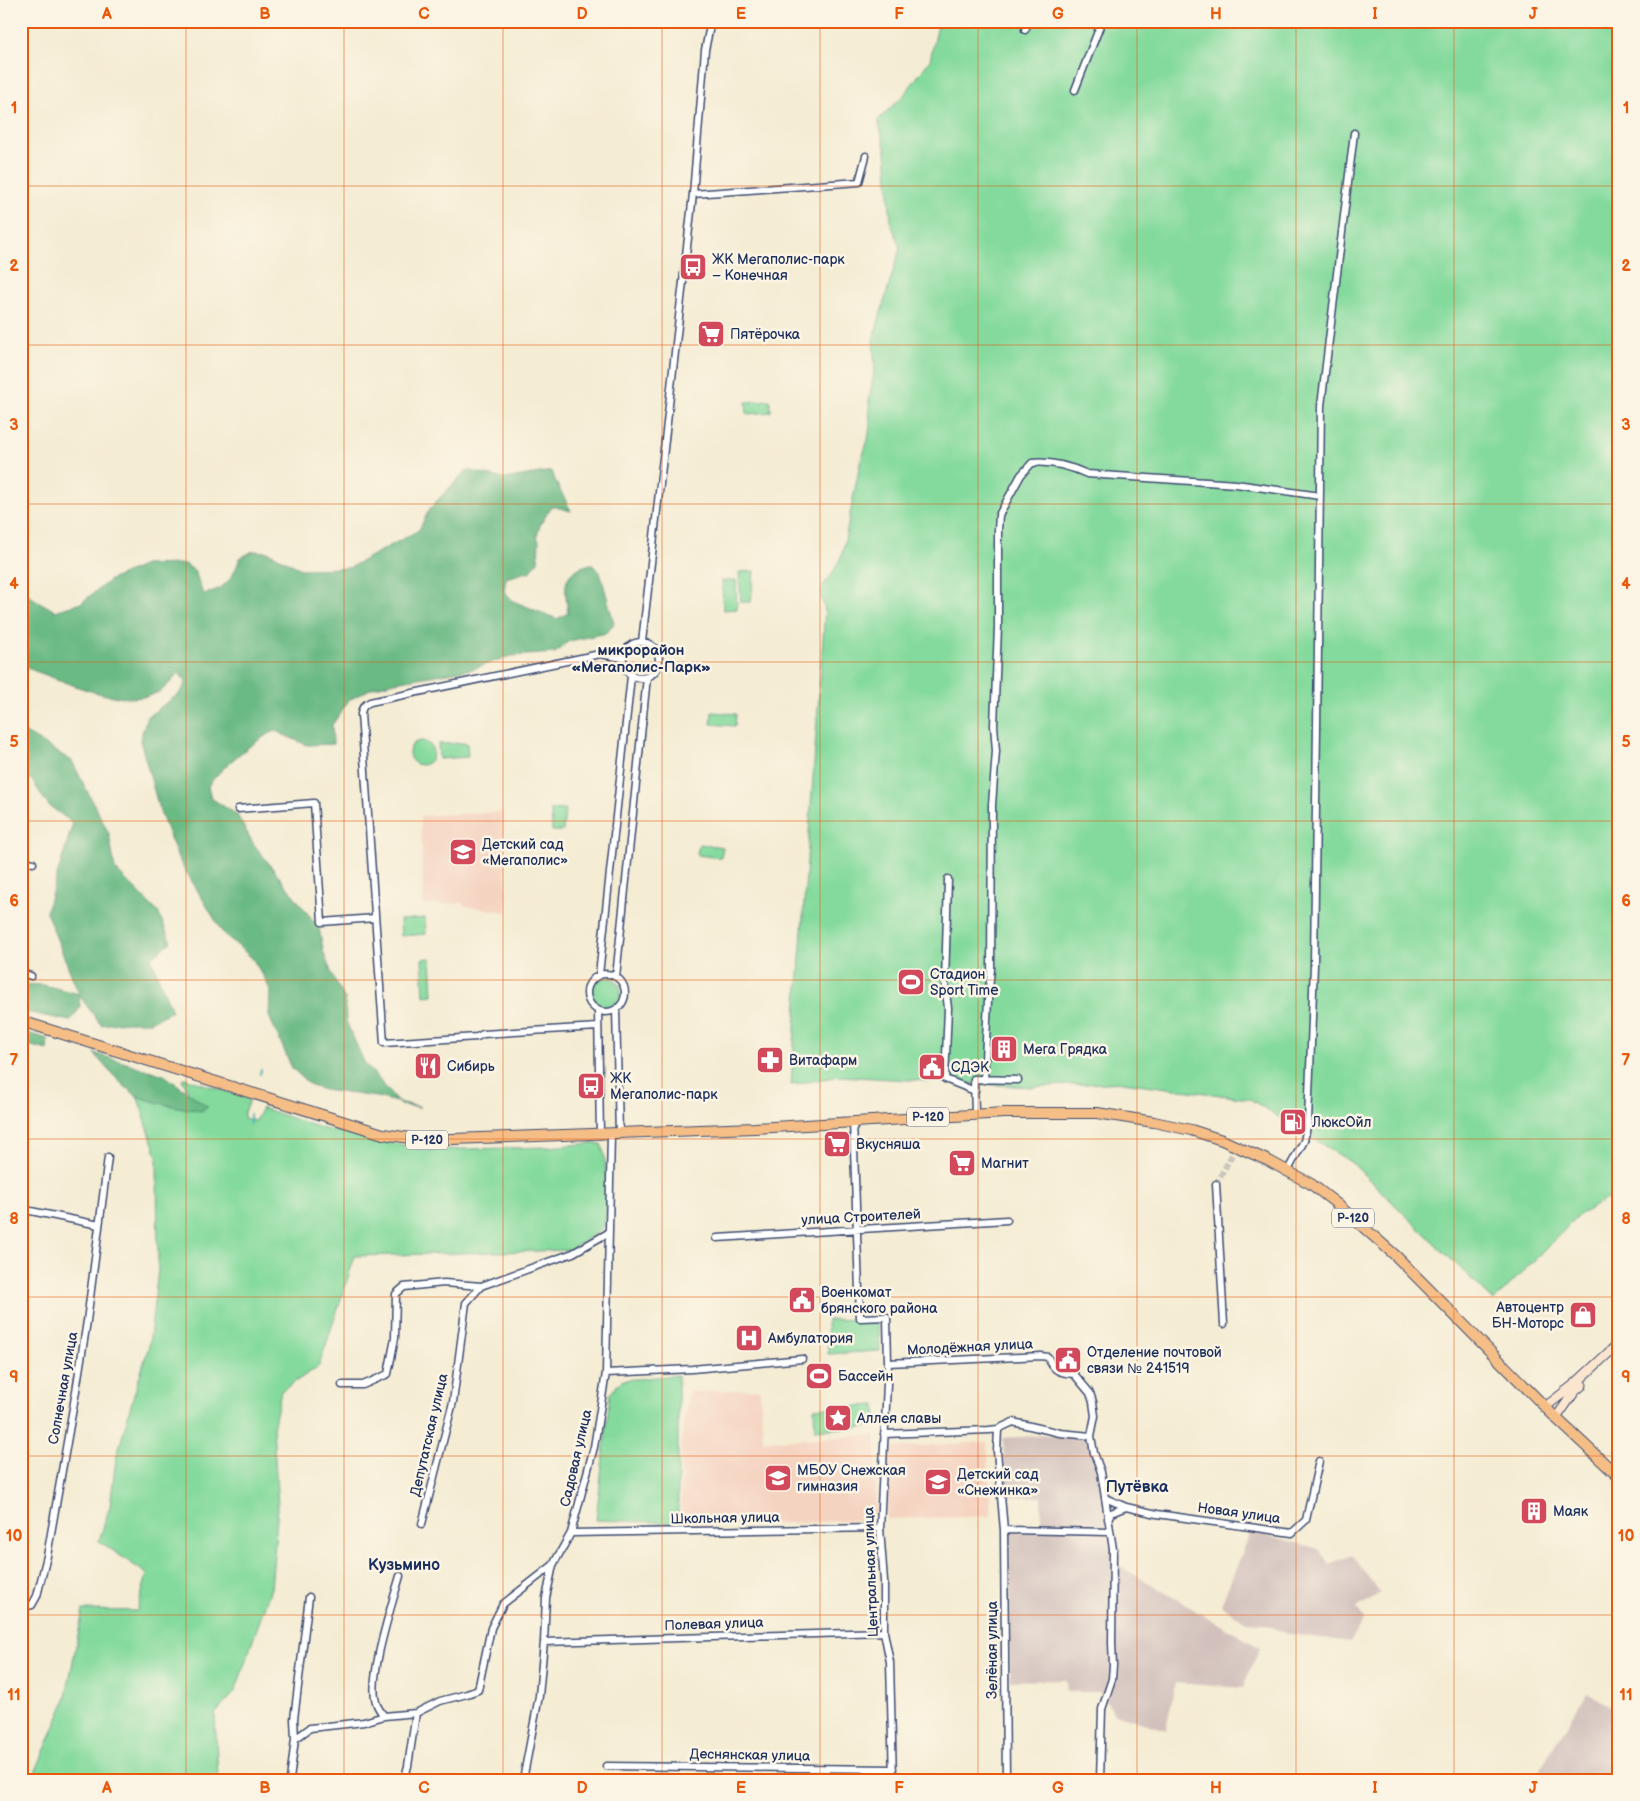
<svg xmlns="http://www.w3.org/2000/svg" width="1640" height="1801" font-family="'Balsamiq Sans',sans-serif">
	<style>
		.built { fill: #f5d3c1 }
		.industrial { fill: #d1c0bc }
		.green { fill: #84da9d; stroke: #50847e }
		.forest { fill: #6bba84; stroke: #437471 }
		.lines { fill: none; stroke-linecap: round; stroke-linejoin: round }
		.stream { stroke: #40b0bb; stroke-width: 2 }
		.street-tunnel { stroke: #c9c6bc; stroke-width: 6; stroke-dasharray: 6 3; stroke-linecap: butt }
		.street-casing { stroke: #3c4b70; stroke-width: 9 }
		.secondary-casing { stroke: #3c4b70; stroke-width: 11 }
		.primary-casing { stroke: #3c4b70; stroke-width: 12 }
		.street { stroke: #fff; stroke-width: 6 }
		.secondary { stroke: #fbe5cf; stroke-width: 9 }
		.primary { stroke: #f6be87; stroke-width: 10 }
		.grid { fill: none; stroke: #e8590c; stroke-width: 1; stroke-opacity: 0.55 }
		.labels { text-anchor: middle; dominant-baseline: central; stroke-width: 5; stroke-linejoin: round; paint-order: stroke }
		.shield { fill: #fcf5e5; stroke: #5e6a86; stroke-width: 1 }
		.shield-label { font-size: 12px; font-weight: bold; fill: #1b2f5e }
		.poi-label { font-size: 14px; fill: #1b2f5e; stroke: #fcf5e5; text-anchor: start }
		.street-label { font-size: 14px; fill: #1b2f5e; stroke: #fcf5e5 }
		.neighbourhood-label { font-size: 15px; font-weight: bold; fill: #1b2f5e; stroke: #fcf5e5 }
		.quarter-label { font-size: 16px; font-weight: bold; fill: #1b2f5e; stroke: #fcf5e5 }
		.neatline { fill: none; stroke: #e8590c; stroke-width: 2 }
		.grid-label { font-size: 16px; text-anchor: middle; font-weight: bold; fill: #e8590c }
	</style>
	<rect width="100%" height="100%" fill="#fcf5e5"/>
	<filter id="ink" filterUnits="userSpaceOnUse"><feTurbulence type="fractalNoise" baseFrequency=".02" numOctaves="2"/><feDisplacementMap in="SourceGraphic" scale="10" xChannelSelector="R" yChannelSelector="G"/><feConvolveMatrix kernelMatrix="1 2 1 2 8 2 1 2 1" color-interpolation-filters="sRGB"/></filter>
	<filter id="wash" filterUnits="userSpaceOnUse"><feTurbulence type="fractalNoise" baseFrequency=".0096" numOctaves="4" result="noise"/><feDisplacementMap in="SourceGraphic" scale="20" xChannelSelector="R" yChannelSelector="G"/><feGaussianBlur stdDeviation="1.12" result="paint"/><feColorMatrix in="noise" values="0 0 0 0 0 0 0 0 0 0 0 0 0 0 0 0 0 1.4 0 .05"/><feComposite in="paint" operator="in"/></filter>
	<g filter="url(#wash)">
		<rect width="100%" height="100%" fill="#f4ecd3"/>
		<!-- built -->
		<path class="built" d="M 503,812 L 507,912 L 465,906 L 463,903 L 424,905 L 420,816 Z
			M 760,1389 L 763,1441 L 876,1435 L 876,1513 L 870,1520 L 681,1527 L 681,1443 L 689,1392 Z
			M 987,1442 L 991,1516 L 887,1519 L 886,1448 Z"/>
		<!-- industrial -->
		<path class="industrial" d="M 1084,1433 L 1098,1466 L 1118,1565 L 1260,1648 L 1243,1688 L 1175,1683 L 1166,1730 L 1114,1714 L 1100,1692 L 1067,1692 L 1066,1680 L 1010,1681 L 1010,1532 L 1041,1531 L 1041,1497 L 1006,1496 L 1003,1438 Z
			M 1251,1531 L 1319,1549 L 1329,1564 L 1352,1555 L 1380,1593 L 1357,1608 L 1364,1620 L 1350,1642 L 1289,1634 L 1261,1623 L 1246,1622 L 1221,1605 Z
			M 1587,1693 L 1619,1712 L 1619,1780 L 1533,1780 Z"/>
		<!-- green -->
		<path class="green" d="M 939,21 L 1619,21 L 1619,1192 L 1579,1215 L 1494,1301 L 1352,1163 L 1250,1099 L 1123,1082 L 1031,1087 L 839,1076 L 791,1085 L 825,610 L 821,597 L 823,585 L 831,576 L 842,555 L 860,464 L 868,440 L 870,426 L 869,401 L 875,366 L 873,340 L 900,248 L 891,223 L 886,151 L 878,120 L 904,95 L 930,60 Z
			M 770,400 L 771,412 L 747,414 L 746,402 Z
			M 754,571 L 751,602 L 741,602 L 739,572 Z
			M 736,580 L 737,609 L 723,610 L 722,581 Z
			M 712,712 L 736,714 L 735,726 L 711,724 Z
			M409 753a12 12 0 1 1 24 0a12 12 0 1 1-24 0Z
			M 467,743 L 468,757 L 439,759 L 438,744 Z
			M 565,809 L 563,831 L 552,831 L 551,810 Z
			M 699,844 L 723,847 L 721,858 L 697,855 Z
			M 425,918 L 426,934 L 401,936 L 400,920 Z
			M 431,958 L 433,995 L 424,996 L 422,959 Z
			M591 992a15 15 0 1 1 30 0a15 15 0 1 1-30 0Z
			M 185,1078 L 246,1098 L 249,1101 L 244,1112 L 244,1118 L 255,1121 L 262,1108 L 324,1129 L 429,1150 L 548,1147 L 592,1143 L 601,1144 C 607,1155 607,1199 606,1213 C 606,1218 604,1224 602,1229 L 571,1250 L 355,1256 L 319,1366 L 281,1391 L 273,1428 L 278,1507 L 271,1588 L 235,1692 L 215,1714 L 218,1780 L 32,1780 L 65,1702 L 83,1610 L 137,1611 L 147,1574 L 99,1541 L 110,1506 L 116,1459 L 133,1398 L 149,1346 L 158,1269 L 157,1156 L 137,1095 L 179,1107 L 207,1107 L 188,1092 L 182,1079 Z
			M 872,1319 C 881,1327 879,1339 880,1351 L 828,1354 L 827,1320 Z
			M 678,1375 L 678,1523 L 596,1520 L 610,1394 L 621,1381 L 625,1380 Z
			M 876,1405 L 877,1426 L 815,1430 L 814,1408 Z"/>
		<!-- forest -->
		<path class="forest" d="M 467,470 L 504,479 L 552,471 L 555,480 L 571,511 L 552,506 L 540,525 L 537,536 L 539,541 L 538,561 L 531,571 L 506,578 L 504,591 L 513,601 L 557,619 L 568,613 C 565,586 560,572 591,564 L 600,572 L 614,623 L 607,633 L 569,641 L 555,653 L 511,656 L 472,669 L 395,682 L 372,688 L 349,700 L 332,725 L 333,744 L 307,745 L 275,731 C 256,739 220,768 208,786 L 211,798 L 237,815 L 253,843 L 319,928 L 324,954 L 334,979 L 345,999 L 346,1021 L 364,1062 L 398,1102 L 420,1107 L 400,1105 L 397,1102 L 377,1097 L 324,1090 L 311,1086 L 292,1068 L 269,1016 L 270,990 L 265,979 L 252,958 L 223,933 L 178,858 L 160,812 L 140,740 L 147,717 L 180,693 L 186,682 L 179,673 C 173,679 166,688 159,692 C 122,710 68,682 32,670 L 21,663 L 21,586 L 31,597 L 55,611 L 81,603 L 110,580 L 145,565 L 185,564 L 195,571 L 203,594 C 225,590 233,578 240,558 L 253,551 L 268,552 L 301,569 L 349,568 L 419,530 L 430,508 Z
			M 21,730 L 72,761 L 109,834 L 115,869 L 158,912 L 171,942 L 151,958 L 172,1011 L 150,1022 L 125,1022 L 101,1025 L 79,995 L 80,1008 L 70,1021 L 21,1011 L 21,984 L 44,985 L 79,994 L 46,912 L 73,823 L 48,805 L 31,779 L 21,776 Z
			M 21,1031 L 48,1039 L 47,1050 L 21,1043 Z
			M 94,1053 L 164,1075 L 208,1107 L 201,1111 C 187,1109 147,1102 136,1095 C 122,1086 104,1066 94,1053 Z"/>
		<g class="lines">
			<!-- stream -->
			<path class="stream" d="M 260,1074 L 261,1070
				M 250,1125 L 250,1114"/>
		</g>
	</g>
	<g filter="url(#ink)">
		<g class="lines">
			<!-- street-tunnel -->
			<path class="street-tunnel" d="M 1216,1184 L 1237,1146"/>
			<!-- street casing -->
			<g class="street-casing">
				<path id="street" d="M 1025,30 L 1029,21
					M 1075,90 L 1102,21
					M 693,194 L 859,182 L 866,156
					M 642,642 L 693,194 L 705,50 L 711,21
					M623 660a18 18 0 1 1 36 0a18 18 0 1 1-36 0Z
					M 238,809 L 314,803 L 322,922 L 375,918
					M 21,859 L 33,863
					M 948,879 L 945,984 L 948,1008 L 945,1079 L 975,1091
					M 21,973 L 31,976
					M587 993a19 19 0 1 1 38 0a19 19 0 1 1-38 0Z
					M 599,975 L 631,676
					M 616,977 L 647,677
					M 616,1009 L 619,1134
					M 598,1010 L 600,1135
					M 598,1027 L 483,1034 L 477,1037 L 384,1043 L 361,714 C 362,707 364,705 370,702 L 600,654 L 623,658
					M 984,1080 L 988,1000 L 991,969 L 992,805 L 996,751 L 994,725 L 998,627 L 998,530 L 999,515 L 1021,475 L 1032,463 C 1052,461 1069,466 1087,474 L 1236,484 L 1320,496
					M 975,1114 L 974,1079 L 1018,1080
					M 853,1121 L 860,1318 L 887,1317 L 888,1363 L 880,1528 L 884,1581 L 884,1632 L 890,1662 L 893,1780
					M 1288,1170 L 1304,1141 L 1308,1122 L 1314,965 L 1321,406 L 1354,133
					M 1216,1184 L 1224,1324
					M 21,1209 L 99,1225
					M 717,1238 L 1007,1220
					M 888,1363 L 1041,1356 L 1048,1357 C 1053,1371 1060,1373 1074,1374 L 1090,1393 L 1093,1402 L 1095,1416 L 1091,1436 L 1094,1453 L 1101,1472 L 1113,1549 L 1112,1643 L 1113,1665 L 1112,1679 L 1102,1709 L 1100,1780
					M 606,1373 L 692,1369 L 802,1359
					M 342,1385 L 363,1385 L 388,1374 L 395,1338 L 396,1294 L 404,1287 L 444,1283 L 481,1286
					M 998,1429 L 997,1451 L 1004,1530 L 1006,1780
					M 884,1434 L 989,1430 L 998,1429 L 1013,1422 L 1060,1433 L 1091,1436
					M 1105,1498 L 1126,1507 L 1157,1514 L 1292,1533 L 1306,1520 L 1319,1461
					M 1108,1519 L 1111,1513 L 1126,1507
					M 422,1524 L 453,1402 L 466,1303 L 481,1286 L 573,1253 L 608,1233
					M 1004,1530 L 1109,1532
					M 571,1533 L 880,1528
					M 21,1613 L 23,1607 L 32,1605 L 37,1596 L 47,1556 L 76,1391 L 87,1321 L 108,1157
					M 544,1642 L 884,1632
					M 384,1716 C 381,1712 377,1707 376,1702 C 368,1677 392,1604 400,1576
					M 295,1739 L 294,1719 L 309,1597
					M 606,1766 L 893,1769
					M 290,1780 L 295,1739 L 310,1728 L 364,1722 L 384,1716 L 416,1713 L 440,1701 L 467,1694 L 478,1690 L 491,1628 L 503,1604 L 553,1565
					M 404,1780 L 408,1766 L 416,1713
					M 523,1780 L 539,1696 L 544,1642 L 546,1598 L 553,1565 L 571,1533 L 594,1447 L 606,1373 L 611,1134"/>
			</g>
			<!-- secondary casing -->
			<g class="secondary-casing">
				<path id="secondary" d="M 1545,1407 L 1575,1384 L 1619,1343
					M 1556,1418 L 1575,1391 L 1582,1385"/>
			</g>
			<!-- primary casing -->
			<g class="primary-casing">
				<path id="primary" d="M 21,1021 L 383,1134 L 424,1140 L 755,1128 L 1004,1113 L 1097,1113 L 1154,1122 L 1191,1130 L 1222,1140 L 1269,1161 L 1311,1184 L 1337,1204 L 1396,1256 L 1556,1418 L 1619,1477"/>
			</g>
			<!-- street -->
			<use href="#street" class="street"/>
			<!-- secondary -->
			<use href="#secondary" class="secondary"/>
			<!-- primary -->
			<use href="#primary" class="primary"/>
		</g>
	</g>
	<!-- grid -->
	<path class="grid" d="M 186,21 L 186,1780M 344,21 L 344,1780M 503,21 L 503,1780M 662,21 L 662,1780M 820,21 L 820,1780M 978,21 L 978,1780M 1137,21 L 1137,1780M 1296,21 L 1296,1780M 1454,21 L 1454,1780M 21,186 L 1619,186M 21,345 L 1619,345M 21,504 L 1619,504M 21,662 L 1619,662M 21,821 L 1619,821M 21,980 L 1619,980M 21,1139 L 1619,1139M 21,1297 L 1619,1297M 21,1456 L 1619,1456M 21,1615 L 1619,1615"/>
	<!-- icons -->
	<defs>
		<g id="bus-square" transform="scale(1.4375)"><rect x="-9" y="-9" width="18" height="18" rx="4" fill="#d1495b" stroke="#fcf5e5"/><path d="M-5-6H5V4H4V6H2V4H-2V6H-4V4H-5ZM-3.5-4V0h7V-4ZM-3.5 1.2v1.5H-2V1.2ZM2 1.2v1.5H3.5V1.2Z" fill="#fff"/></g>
		<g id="supermarket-square" transform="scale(1.4375)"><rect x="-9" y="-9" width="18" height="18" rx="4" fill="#d1495b" stroke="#fcf5e5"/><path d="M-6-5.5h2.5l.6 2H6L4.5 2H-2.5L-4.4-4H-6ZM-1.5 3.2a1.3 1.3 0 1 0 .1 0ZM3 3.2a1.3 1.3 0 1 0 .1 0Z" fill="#fff"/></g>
		<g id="school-square" transform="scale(1.4375)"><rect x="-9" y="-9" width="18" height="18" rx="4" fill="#d1495b" stroke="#fcf5e5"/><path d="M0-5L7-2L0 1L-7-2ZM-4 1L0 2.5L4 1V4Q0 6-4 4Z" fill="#fff"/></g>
		<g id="stadium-square" transform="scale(1.4375)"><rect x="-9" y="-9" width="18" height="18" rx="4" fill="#d1495b" stroke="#fcf5e5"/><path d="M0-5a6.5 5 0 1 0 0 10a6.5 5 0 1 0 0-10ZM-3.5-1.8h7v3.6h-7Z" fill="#fff"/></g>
		<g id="building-square" transform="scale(1.4375)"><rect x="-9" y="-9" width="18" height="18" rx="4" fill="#d1495b" stroke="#fcf5e5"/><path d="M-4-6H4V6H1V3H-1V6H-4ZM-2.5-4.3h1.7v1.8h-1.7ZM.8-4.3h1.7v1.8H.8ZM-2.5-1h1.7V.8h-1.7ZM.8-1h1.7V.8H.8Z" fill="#fff"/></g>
		<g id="pharmacy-square" transform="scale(1.4375)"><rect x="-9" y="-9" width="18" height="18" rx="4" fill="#d1495b" stroke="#fcf5e5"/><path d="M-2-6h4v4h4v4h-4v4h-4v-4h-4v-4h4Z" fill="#fff"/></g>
		<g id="restaurant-square" transform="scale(1.4375)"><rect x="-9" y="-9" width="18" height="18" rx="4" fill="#d1495b" stroke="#fcf5e5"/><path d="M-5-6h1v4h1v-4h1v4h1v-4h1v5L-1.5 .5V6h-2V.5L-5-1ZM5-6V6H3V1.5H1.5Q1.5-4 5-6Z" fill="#fff"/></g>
		<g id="civic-square" transform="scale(1.4375)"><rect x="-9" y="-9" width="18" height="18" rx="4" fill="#d1495b" stroke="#fcf5e5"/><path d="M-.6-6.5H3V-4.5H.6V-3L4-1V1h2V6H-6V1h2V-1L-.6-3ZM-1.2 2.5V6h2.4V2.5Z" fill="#fff"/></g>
		<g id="fuel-square" transform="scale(1.4375)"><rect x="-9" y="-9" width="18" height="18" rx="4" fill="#d1495b" stroke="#fcf5e5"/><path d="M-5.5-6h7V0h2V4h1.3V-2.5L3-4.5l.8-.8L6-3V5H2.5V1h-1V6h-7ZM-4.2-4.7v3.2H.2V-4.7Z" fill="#fff"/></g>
		<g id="shop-square" transform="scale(1.4375)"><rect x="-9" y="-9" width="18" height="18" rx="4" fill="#d1495b" stroke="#fcf5e5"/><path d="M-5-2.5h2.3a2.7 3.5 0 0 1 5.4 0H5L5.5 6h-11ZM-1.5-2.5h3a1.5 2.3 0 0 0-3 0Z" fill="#fff"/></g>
		<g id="hospital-square" transform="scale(1.4375)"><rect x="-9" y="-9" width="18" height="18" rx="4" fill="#d1495b" stroke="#fcf5e5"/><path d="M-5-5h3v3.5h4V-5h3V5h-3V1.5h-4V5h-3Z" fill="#fff"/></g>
		<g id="sight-square" transform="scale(1.4375)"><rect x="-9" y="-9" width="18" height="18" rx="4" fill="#d1495b" stroke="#fcf5e5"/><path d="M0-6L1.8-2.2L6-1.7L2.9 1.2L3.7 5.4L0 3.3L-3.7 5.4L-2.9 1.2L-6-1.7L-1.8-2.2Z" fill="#fff"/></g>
	</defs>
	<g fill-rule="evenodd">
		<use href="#bus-square" x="693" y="267"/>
		<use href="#supermarket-square" x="711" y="334"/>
		<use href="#school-square" x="463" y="852"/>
		<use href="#stadium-square" x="911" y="982"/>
		<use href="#building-square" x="1004" y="1049"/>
		<use href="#pharmacy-square" x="770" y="1060"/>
		<use href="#restaurant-square" x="428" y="1066"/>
		<use href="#civic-square" x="932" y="1067"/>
		<use href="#bus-square" x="591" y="1086"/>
		<use href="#fuel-square" x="1293" y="1122"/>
		<use href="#supermarket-square" x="837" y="1144"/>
		<use href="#supermarket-square" x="962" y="1163"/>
		<use href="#civic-square" x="802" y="1300"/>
		<use href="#shop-square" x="1583" y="1315"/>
		<use href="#hospital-square" x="749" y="1338"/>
		<use href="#civic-square" x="1068" y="1360"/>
		<use href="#stadium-square" x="819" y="1376"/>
		<use href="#sight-square" x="838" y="1418"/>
		<use href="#school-square" x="778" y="1478"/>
		<use href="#school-square" x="938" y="1482"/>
		<use href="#building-square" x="1534" y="1511"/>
	</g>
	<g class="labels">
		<!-- shield labels -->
		<g class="shield">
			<rect x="907" y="1107.5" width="42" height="19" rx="4"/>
			<rect x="406" y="1130.5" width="42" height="19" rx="4"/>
			<rect x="1332" y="1208.5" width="42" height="19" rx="4"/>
		</g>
		<g class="shield-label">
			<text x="928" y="1117">Р-120</text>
			<text x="427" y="1140">Р-120</text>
			<text x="1353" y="1218">Р-120</text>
		</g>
		<!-- poi labels -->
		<g class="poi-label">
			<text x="712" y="259">ЖК Мегаполис-парк<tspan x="712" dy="16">– Конечная</tspan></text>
			<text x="730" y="334">Пятёрочка</text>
			<text x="482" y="844">Детский сад<tspan x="482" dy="16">«Мегаполис»</tspan></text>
			<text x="930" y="974">Стадион<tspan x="930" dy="16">Sport Time</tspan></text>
			<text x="1023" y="1049">Мега Грядка</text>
			<text x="789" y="1060">Витафарм</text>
			<text x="447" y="1066">Сибирь</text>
			<text x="951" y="1067">СДЭК</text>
			<text x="610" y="1078">ЖК<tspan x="610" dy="16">Мегаполис-парк</tspan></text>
			<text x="1312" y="1122">ЛюксОйл</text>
			<text x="856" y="1144">Вкусняша</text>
			<text x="981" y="1163">Магнит</text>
			<text x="821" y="1292">Военкомат<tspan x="821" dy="16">брянского района</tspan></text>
			<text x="1564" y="1307" text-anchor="end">Автоцентр<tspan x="1564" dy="16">БН-Моторс</tspan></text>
			<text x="768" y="1338">Амбулатория</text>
			<text x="1087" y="1352">Отделение почтовой<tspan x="1087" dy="16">связи № 241519</tspan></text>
			<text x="838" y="1376">Бассейн</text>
			<text x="857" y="1418">Аллея славы</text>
			<text x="797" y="1470">МБОУ Снежская<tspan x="797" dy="16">гимназия</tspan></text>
			<text x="957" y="1474">Детский сад<tspan x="957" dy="16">«Снежинка»</tspan></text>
			<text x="1553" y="1511">Маяк</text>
		</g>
		<!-- street labels -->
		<g class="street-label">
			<text transform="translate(861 1217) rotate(-3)">улица Строителей</text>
			<text transform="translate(970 1347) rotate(-3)">Молодёжная улица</text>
			<text transform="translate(63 1388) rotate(-80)">Солнечная улица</text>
			<text transform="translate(429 1435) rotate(-77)">Депутатская улица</text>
			<text transform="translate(576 1458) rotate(-77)">Садовая улица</text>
			<text transform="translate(1239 1513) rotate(8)">Новая улица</text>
			<text transform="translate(725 1518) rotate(-1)">Школьная улица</text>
			<text transform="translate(871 1572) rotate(-92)">Центральная улица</text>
			<text transform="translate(714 1624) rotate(-2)">Полевая улица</text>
			<text transform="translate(992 1650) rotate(-90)">Зелёная улица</text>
			<text transform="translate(750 1755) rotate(1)">Деснянская улица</text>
		</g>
		<!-- neighbourhood labels -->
		<g class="neighbourhood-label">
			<text x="641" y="650">микрорайон<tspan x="641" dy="17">«Мегаполис-Парк»</tspan></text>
		</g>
		<!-- quarter labels -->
		<g class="quarter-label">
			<text x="1137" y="1487">Путёвка</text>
			<text x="404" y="1565">Кузьмино</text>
		</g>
	</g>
	<!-- margin -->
	<rect width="1640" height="1801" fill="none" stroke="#fcf5e5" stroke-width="55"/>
	<rect x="28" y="28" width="1584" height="1746" class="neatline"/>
	<g class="grid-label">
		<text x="107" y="19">A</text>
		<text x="265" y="19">B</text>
		<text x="424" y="19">C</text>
		<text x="582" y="19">D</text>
		<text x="741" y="19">E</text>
		<text x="899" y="19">F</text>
		<text x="1058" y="19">G</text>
		<text x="1216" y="19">H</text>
		<text x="1375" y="19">I</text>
		<text x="1533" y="19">J</text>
		<text x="14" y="113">1</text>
		<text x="1626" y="113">1</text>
		<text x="14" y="271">2</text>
		<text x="1626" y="271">2</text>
		<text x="14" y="430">3</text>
		<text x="1626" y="430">3</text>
		<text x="14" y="589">4</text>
		<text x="1626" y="589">4</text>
		<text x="14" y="747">5</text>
		<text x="1626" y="747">5</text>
		<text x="14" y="906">6</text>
		<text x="1626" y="906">6</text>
		<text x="14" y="1065">7</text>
		<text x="1626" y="1065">7</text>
		<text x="14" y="1224">8</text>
		<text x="1626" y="1224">8</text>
		<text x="14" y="1382">9</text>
		<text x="1626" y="1382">9</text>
		<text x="14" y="1541">10</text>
		<text x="1626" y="1541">10</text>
		<text x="14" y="1700">11</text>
		<text x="1626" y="1700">11</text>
		<text x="107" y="1793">A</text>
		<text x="265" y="1793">B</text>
		<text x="424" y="1793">C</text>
		<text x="582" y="1793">D</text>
		<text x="741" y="1793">E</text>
		<text x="899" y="1793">F</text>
		<text x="1058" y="1793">G</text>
		<text x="1216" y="1793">H</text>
		<text x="1375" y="1793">I</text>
		<text x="1533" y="1793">J</text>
	</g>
</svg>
